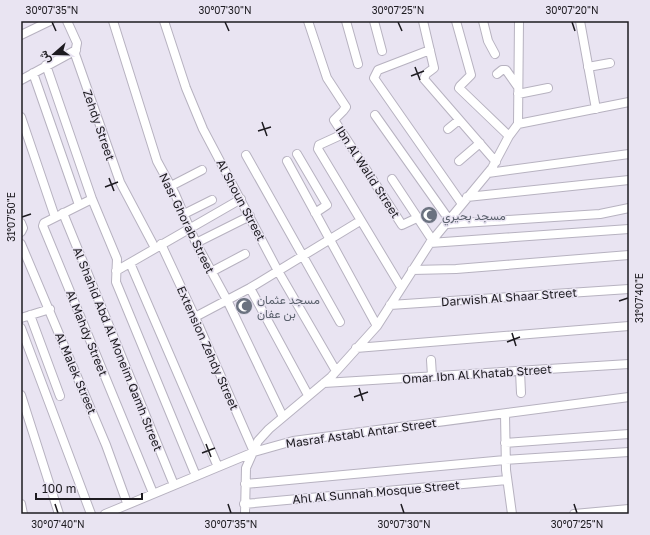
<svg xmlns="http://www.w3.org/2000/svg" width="650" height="535" font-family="'Golos Text',Vazirmatn,sans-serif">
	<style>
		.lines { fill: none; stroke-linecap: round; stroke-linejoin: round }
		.minor-casing { stroke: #b7b2c0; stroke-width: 10 }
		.minor { stroke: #fff; stroke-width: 8 }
		.ticks { fill: none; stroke: #1d1b20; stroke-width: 1.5 }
		.labels { text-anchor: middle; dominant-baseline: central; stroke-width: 3; stroke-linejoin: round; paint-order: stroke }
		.street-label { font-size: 12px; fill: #1d1b20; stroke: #e9e4f2 }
		.worship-label { font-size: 12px; fill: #5b616d; stroke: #e9e4f2; text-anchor: start }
		.neatline { fill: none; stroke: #1d1b20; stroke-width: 1.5 }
		.ticks-label { font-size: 10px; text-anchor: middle; fill: #1d1b20 }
	</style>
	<rect width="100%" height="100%" fill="#e9e4f2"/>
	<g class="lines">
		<!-- minor casing -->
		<g class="minor-casing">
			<path id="minor" d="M 67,21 L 77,43 L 75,54 L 120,182 L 155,248
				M 113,21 L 157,161 L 175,194 L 196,243 L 227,300 L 283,417
				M 164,21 L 186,88 L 203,129 L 278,271 L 336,371
				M 308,21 L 327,78 L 346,107 L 343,111 L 334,120 L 402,225 L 417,218
				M 346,21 L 358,64
				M 374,21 L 382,51
				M 423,21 L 434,68 L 426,74 L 424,79 L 496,162
				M 456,21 L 471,75 L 460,86 L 459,88 L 509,136
				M 483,21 L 488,41 L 495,54
				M 580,21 L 596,109
				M 21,35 L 50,21
				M 430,50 L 378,70 L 374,78 L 462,204
				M 46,65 L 92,199 L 117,259 L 116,282 L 196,476
				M 588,67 L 610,63
				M 33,73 L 79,205
				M 497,74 L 502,70 L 506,70 L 518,87
				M 21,80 L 76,50
				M 518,94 L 548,88
				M 375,115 L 450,221
				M 21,117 L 55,217
				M 518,124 L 629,102
				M 448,129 L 459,120
				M 343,134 L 319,145 L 318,149 L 401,287
				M 297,154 L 327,205 L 315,213
				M 246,155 L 340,322
				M 287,161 L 377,326
				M 459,161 L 480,143
				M 488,173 L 629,154
				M 392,179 L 433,241
				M 171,186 L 202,170
				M 467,197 L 629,180
				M 92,199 L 44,223 L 43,226 L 153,493
				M 63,213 L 174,485
				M 184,214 L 212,200
				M 21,223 L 23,228 L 21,232
				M 447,224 L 600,214 L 629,208
				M 196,243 L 250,216
				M 430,243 L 629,229
				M 21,244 L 106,445 L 127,503
				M 161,244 L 195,317 L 254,452
				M 130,263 L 218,467
				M 412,270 L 456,269 L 629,255
				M 116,271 L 241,199
				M 211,272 L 245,254
				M 250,288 L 308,395
				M 390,305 L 629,289
				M 30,315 L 60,396
				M 195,317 L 250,288 L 360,221
				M 21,318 L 50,309
				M 21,328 L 91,514
				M 356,348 L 629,326
				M 431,360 L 432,376
				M 520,371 L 521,393
				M 324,383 L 629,364
				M 21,395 L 59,514
				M 505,414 L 506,470 L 512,514
				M 505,443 L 629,434
				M 245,484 L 505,460 L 629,452
				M 21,504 L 23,514
				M 244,504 L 507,480
				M 105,514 L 254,452 L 293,441 L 629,397
				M 245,514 L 246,468 L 258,441 L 269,429 L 331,377 L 377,326 L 430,243 L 492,168 L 509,136 L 518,124 L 519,21
				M 574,514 L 629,509"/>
		</g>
		<!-- minor -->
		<use href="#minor" class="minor"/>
	</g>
	<!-- ticks -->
	<path class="ticks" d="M 52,22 L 56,31M 225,22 L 229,31M 398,22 L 402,31M 572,22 L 575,31M 415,67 L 420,80M 411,76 L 424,71M 262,122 L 267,136M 258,131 L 271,127M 109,178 L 114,191M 105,187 L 118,182M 22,217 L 31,214M 619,301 L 628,298M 512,333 L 516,346M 507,342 L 520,337M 359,388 L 363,401M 354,397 L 368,392M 206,444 L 211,457M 202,453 L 215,448M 55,504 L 58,513M 228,504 L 231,513M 401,504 L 404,513M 574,504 L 577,513"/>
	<!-- icons -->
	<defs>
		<g id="mosque-disc" transform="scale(0.9)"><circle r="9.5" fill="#6b7280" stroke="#e9e4f2"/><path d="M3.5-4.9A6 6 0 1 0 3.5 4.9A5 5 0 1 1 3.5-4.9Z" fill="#fff"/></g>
	</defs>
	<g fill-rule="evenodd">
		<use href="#mosque-disc" x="429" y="215"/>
		<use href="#mosque-disc" x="244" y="306"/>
	</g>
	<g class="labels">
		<!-- street labels -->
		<g class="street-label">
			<text transform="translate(99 125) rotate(71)">Zehdy Street</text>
			<text transform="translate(368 172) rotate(57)">Ibn Al Walid Street</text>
			<text transform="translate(241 200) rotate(62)">Al Shoun Street</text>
			<text transform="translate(187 223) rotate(64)">Nasr Ghorab Street</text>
			<text transform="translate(509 297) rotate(-4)">Darwish Al Shaar Street</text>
			<text transform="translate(87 333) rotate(68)">Al Mahdy Street</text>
			<text transform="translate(208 348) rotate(66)">Extension Zehdy Street</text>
			<text transform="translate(118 349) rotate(68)">Al Shahid Abd Al Moneim Qamh Street</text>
			<text transform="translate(76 373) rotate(67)">Al Malek Street</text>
			<text transform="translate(477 374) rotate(-4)">Omar Ibn Al Khatab Street</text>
			<text transform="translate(361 433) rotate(-8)">Masraf Astabl Antar Street</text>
			<text transform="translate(376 492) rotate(-5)">Ahl Al Sunnah Mosque Street</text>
		</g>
		<!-- worship labels -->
		<g class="worship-label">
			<text x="442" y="215">مسجد بحيري</text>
			<text x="257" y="299">مسجد عثمان<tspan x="257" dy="14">بن عفان</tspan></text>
		</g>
	</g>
	<!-- border -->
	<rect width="650" height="535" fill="none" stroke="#e9e4f2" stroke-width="44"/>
	<!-- north arrow -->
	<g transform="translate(54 54) rotate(250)" stroke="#e9e4f2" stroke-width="3" paint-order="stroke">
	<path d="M0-3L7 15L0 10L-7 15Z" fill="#1d1b20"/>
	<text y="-6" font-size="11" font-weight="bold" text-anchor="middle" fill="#1d1b20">ش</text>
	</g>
	<!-- scale -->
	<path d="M36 493v6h106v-6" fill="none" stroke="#1d1b20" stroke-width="2"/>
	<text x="42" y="493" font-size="12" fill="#1d1b20" stroke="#e9e4f2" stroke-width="3" paint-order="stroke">100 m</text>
	<rect x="22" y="22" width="606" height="491" class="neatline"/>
	<g class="ticks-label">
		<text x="52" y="14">30°07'35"N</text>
		<text x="225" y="14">30°07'30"N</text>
		<text x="398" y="14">30°07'25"N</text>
		<text x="572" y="14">30°07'20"N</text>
		<text transform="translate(11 217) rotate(-90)" y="4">31°07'50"E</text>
		<text transform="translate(639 298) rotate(-90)" y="4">31°07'40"E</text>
		<text x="58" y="528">30°07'40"N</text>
		<text x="231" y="528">30°07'35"N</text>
		<text x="404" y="528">30°07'30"N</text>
		<text x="577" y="528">30°07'25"N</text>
	</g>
</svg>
